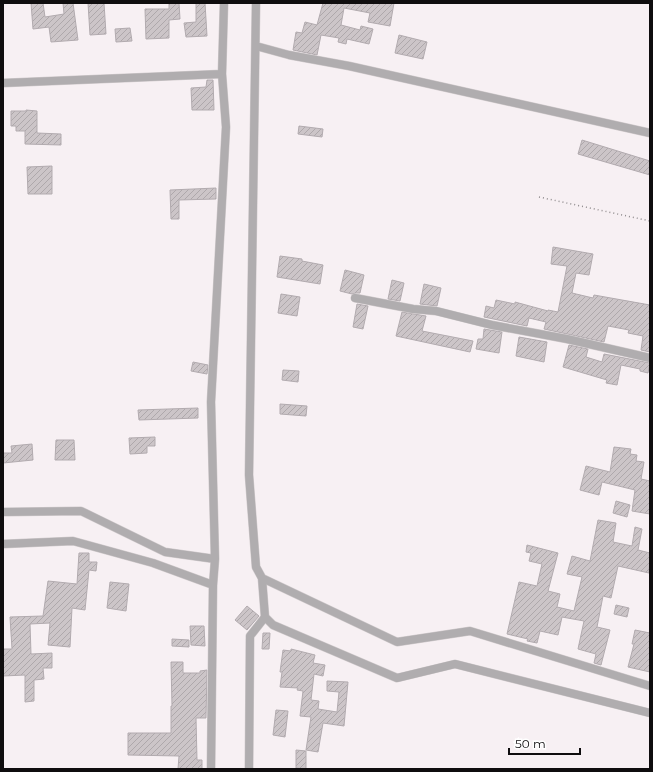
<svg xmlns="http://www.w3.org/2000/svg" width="653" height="772" font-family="Montserrat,sans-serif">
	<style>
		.building { fill: url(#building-hatch); stroke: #b2abaf }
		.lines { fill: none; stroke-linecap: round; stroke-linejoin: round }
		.minor-casing { stroke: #d2ccce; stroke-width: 9 }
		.path { stroke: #908c8e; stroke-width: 1.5; stroke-dasharray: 1 3; stroke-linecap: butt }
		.minor { stroke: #b0adaf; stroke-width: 8 }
	</style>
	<defs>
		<pattern id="building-hatch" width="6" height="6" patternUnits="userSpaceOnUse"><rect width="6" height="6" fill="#ccc5c8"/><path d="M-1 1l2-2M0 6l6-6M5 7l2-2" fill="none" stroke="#aea8ab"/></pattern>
	</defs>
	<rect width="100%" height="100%" fill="#f7f0f3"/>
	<!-- building -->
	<path class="building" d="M 31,3 L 43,3 L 45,17 L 64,14 L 63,3 L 73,3 L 78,40 L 51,42 L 49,27 L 33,29 Z
		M 88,3 L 104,3 L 106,34 L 90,35 Z
		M 169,3 L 179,3 L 180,19 L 169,20 L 169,38 L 146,39 L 145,9 L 169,9 Z
		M 196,3 L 205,3 L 207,36 L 186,37 L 184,23 L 196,22 Z
		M 323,3 L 394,3 L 390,26 L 368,22 L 370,13 L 344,8 L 341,25 L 360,30 L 361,26 L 373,29 L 369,44 L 347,39 L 346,44 L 338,42 L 339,38 L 321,35 L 317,55 L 293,50 L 296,32 L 302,33 L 305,22 L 317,25 Z
		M 130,28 L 132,41 L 116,42 L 115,29 Z
		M 399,35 L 427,42 L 423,59 L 395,53 Z
		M 207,80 L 213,80 L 214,110 L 192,110 L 191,88 L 206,87 Z
		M 26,110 L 37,111 L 37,133 L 61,134 L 61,145 L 25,144 L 25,131 L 16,131 L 16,126 L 11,126 L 11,111 L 26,111 Z
		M 299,126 L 323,129 L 322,137 L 298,134 Z
		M 582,140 L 650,161 L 650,175 L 578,154 Z
		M 52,166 L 52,194 L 28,194 L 27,167 Z
		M 216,188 L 216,199 L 179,200 L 179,219 L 171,219 L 170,190 Z
		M 553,247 L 593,254 L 589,275 L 576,273 L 572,293 L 593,298 L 594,295 L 650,305 L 650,352 L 641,350 L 643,336 L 628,333 L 629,330 L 608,326 L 604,342 L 544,329 L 546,322 L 529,318 L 527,326 L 484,317 L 486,306 L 494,308 L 496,300 L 515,304 L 515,302 L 548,311 L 548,310 L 558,312 L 567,266 L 551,264 Z
		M 280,256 L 302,259 L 302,261 L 323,265 L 320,284 L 277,277 Z
		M 345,270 L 364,275 L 360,293 L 356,293 L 352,294 L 340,291 Z
		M 392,280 L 404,283 L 400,301 L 388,299 Z
		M 424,284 L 441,288 L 437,306 L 420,304 Z
		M 281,294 L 300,297 L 297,316 L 278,313 Z
		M 357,304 L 368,306 L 363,329 L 353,327 Z
		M 402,312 L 426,316 L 422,331 L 473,341 L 470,352 L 396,336 Z
		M 484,329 L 502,332 L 499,353 L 476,349 L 478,339 L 483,339 Z
		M 519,337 L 547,342 L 544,362 L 516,356 Z
		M 569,345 L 588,349 L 586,357 L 602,362 L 604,354 L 650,363 L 648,373 L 640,371 L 640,369 L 621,365 L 617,385 L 606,383 L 607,380 L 563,367 Z
		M 193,362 L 208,365 L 207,374 L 191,371 Z
		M 283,370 L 299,371 L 298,382 L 282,380 Z
		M 280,404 L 307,406 L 306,416 L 280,414 Z
		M 198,408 L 198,418 L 139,420 L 138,410 Z
		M 155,437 L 155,446 L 147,446 L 147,453 L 130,454 L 129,438 Z
		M 56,440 L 74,440 L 75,460 L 55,460 Z
		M 32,444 L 33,460 L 3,463 L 3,453 L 12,453 L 11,446 Z
		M 614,447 L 631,449 L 630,454 L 637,455 L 636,461 L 644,462 L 641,479 L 650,481 L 650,514 L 632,511 L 635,490 L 602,482 L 599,495 L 580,490 L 586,466 L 610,472 Z
		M 616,501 L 630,505 L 627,517 L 613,513 Z
		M 598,520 L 616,523 L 613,542 L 632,546 L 635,527 L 642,529 L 638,550 L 650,553 L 649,573 L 618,566 L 611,598 L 603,596 L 597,627 L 610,630 L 601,665 L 594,663 L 596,654 L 578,649 L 584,621 L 562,617 L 558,635 L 540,631 L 537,643 L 527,641 L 528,639 L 507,634 L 519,582 L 537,586 L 542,564 L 529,561 L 531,553 L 526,552 L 527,545 L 558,553 L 548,591 L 560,594 L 557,607 L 574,611 L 582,577 L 567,574 L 572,556 L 590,561 Z
		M 79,553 L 89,553 L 89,562 L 97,562 L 96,571 L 89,570 L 85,610 L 72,608 L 70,647 L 48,645 L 50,623 L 30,624 L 31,654 L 52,653 L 52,668 L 43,668 L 44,679 L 34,680 L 34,701 L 25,702 L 25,675 L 3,676 L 3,649 L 12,649 L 10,617 L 43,616 L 48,581 L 77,584 Z
		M 110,582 L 129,584 L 126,611 L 107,608 Z
		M 616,605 L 629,608 L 627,617 L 614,614 Z
		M 247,606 L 259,616 L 247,630 L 235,620 Z
		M 190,626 L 204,626 L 205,646 L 191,645 Z
		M 635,630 L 650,633 L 650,672 L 628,667 L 634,644 L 632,644 Z
		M 263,633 L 270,633 L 269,649 L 262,649 Z
		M 172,639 L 189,640 L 189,647 L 172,646 Z
		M 291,649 L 315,655 L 313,663 L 325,665 L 323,676 L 314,674 L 311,700 L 319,701 L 318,709 L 337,712 L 339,692 L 327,691 L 327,681 L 348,682 L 344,726 L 323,723 L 318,752 L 306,750 L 311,717 L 300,716 L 303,691 L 297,690 L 298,688 L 280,687 L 282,672 L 280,672 L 283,650 L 291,651 Z
		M 171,662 L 183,662 L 183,673 L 200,673 L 200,671 L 207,670 L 206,718 L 196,718 L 197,760 L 202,760 L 202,769 L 178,769 L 179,756 L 128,755 L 128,733 L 171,733 L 171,706 L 172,706 Z
		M 276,710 L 288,711 L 285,737 L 273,735 Z
		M 296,750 L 306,751 L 306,769 L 296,768 Z"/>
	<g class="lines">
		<!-- minor casing -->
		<g class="minor-casing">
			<path id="minor" d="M 256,3 L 249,475 L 256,567 L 262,578 L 265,617 L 273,625 L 397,678 L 455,664 L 650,713
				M 256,46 L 289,55 L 349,66 L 650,133
				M 3,83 L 222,74
				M 355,298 L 413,309 L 436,311 L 492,325 L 567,339 L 650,358
				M 3,512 L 81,511 L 165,552 L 215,559
				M 3,544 L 73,541 L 153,563 L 213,585
				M 262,578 L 397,642 L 470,631 L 650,686
				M 211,769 L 213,585 L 215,559 L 211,402 L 226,127 L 222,74 L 224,3
				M 249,769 L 250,636 L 265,617"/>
		</g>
		<!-- path -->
		<path class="path" d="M 539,197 L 650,221"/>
		<!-- minor -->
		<use href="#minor" class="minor"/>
	</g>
	<!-- border -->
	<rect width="653" height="772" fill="none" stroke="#0f0d0e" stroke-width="8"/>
	<!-- scale -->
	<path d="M509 748v6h71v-6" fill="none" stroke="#0f0d0e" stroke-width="2"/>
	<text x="515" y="748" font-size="12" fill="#0f0d0e" stroke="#ffffff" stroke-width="3" paint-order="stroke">50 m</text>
</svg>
